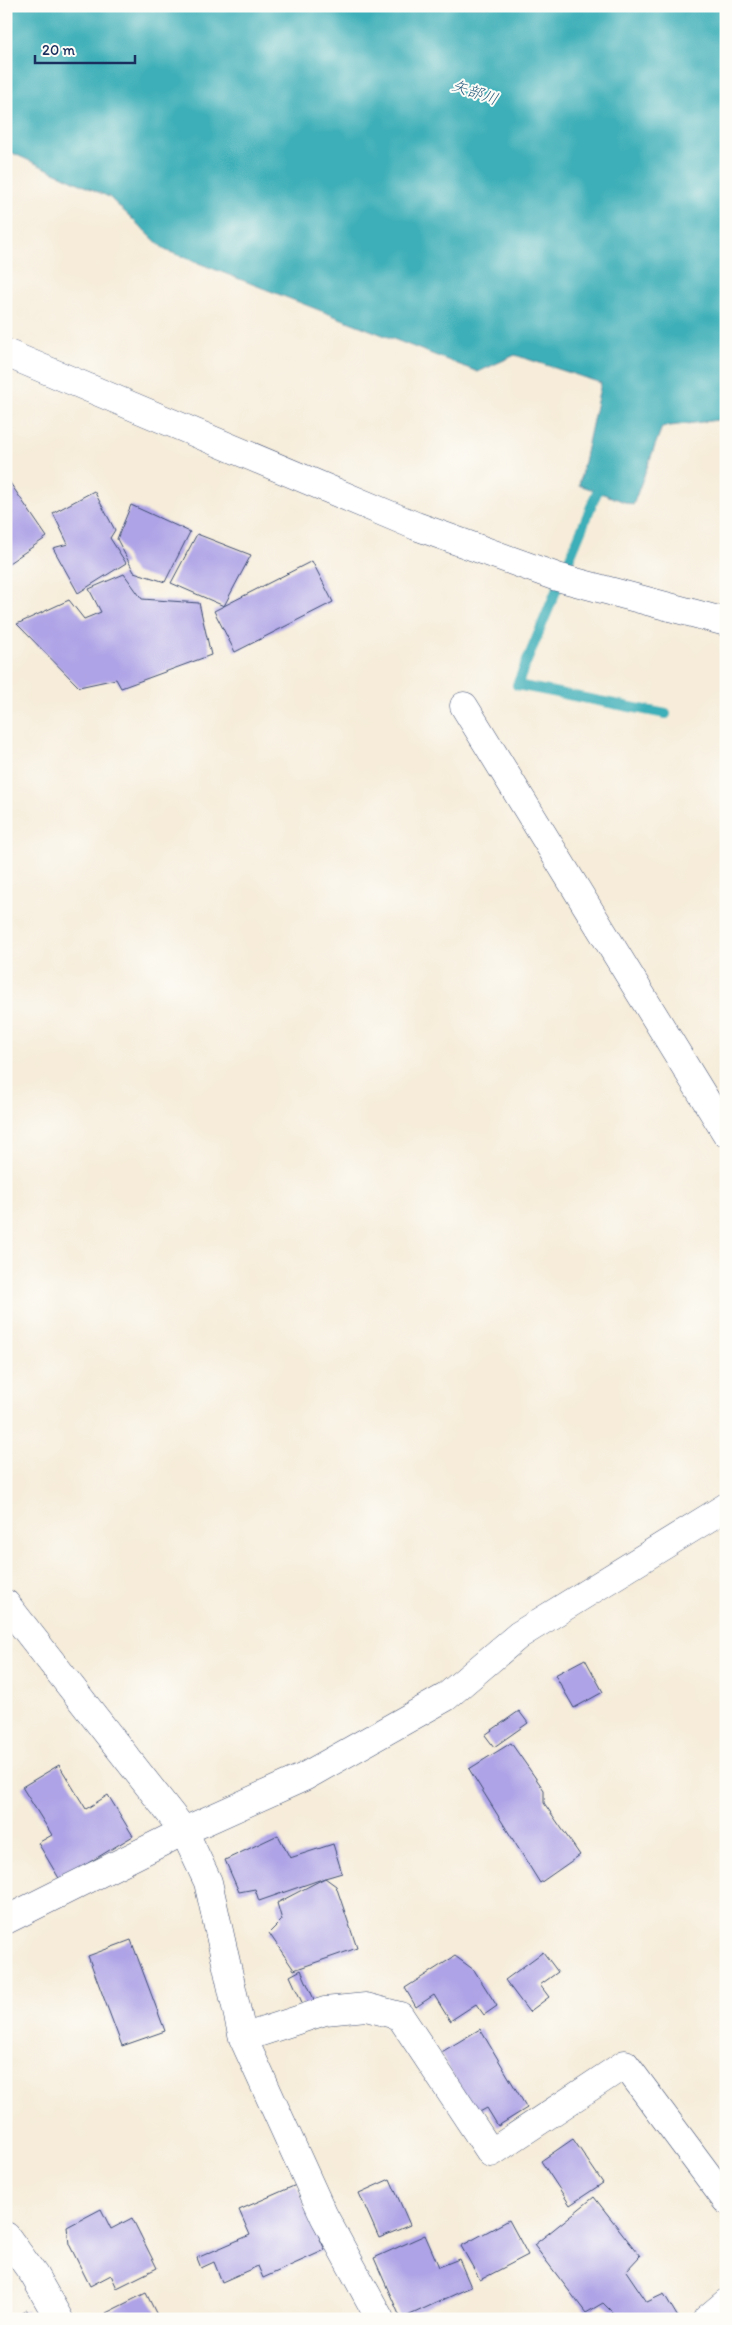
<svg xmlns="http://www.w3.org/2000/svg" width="732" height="2325" font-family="Itim,'Klee One',sans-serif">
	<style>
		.water { fill: #3eafb8; stroke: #2c6f8b }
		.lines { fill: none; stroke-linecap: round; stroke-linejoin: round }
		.stream { stroke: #3eafb8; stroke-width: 10 }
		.building { fill: #aea3e6 }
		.street-casing { stroke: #3c4b70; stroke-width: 29 }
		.street { stroke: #fff; stroke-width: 28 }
		.labels { text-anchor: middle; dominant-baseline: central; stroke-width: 4; stroke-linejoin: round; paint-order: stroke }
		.water-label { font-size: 16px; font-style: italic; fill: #275c7e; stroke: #fdfcf7 }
	</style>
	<rect width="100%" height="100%" fill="#fdfcf7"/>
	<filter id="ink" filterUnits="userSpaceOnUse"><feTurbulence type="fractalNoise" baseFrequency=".02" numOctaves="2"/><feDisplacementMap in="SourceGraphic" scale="10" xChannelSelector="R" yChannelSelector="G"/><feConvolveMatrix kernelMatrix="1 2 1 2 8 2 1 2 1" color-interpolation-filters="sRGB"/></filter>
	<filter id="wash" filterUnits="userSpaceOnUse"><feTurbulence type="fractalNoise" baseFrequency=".0096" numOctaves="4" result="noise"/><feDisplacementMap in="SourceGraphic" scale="20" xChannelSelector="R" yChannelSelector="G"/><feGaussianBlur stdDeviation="1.12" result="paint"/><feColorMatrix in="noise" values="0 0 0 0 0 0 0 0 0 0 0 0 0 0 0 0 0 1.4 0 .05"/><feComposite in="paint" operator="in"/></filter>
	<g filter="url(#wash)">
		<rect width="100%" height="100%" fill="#f6ecd9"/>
		<!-- water -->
		<path class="water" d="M 6,6 L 726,6 L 726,419 L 662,427 L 633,505 L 579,485 L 601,383 L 515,355 L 478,372 L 165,250 L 109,197 L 6,150 Z"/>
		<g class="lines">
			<!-- stream -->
			<path class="stream" d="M 602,480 L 517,685 L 666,714"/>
		</g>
		<g id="blocks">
			<!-- building -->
			<path class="building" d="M 6,477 L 47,537 L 6,565 Z
				M 94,491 L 115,530 L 110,538 L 126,563 L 78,593 L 53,548 L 68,544 L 53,513 Z
				M 131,505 L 190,532 L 165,582 L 134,572 L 117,539 Z
				M 197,534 L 251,555 L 224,606 L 171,583 Z
				M 312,561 L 333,602 L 235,652 L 214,611 Z
				M 124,574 L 142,599 L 199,603 L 211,655 L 121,688 L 116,679 L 79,687 L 17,624 L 69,600 L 84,619 L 101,612 L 89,589 Z
				M 585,1659 L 603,1692 L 574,1708 L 555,1675 Z
				M 519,1711 L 528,1723 L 494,1747 L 485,1735 Z
				M 511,1743 L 544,1790 L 544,1803 L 580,1855 L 540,1883 L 469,1769 Z
				M 59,1765 L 86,1809 L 108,1795 L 133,1836 L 60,1880 L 38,1843 L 52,1835 L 22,1787 Z
				M 278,1835 L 290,1858 L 333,1844 L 342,1873 L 325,1878 L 336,1886 L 357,1948 L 294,1970 L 269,1933 L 282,1920 L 277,1903 L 325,1878 L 259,1901 L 255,1889 L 239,1892 L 225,1860 Z
				M 131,1940 L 165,2031 L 122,2046 L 88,1956 Z
				M 543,1952 L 558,1972 L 540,1985 L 549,1997 L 529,2012 L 505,1980 Z
				M 455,1956 L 474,1970 L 497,2006 L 484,2015 L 476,2004 L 450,2021 L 434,1995 L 416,2007 L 405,1988 Z
				M 301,1970 L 316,2004 L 305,2009 L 290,1976 Z
				M 480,2029 L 527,2108 L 498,2126 L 487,2108 L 476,2114 L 440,2053 Z
				M 573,2139 L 603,2183 L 570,2205 L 541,2161 Z
				M 390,2179 L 410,2225 L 379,2238 L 359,2193 Z
				M 296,2185 L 325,2250 L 263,2278 L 258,2266 L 222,2282 L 214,2262 L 201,2268 L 197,2258 L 250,2235 L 239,2210 Z
				M 594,2197 L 640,2256 L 626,2271 L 647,2302 L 664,2294 L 679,2319 L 619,2319 L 603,2303 L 586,2313 L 534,2245 Z
				M 101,2209 L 111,2229 L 132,2218 L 157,2268 L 117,2288 L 111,2275 L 90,2286 L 69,2244 L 67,2227 Z
				M 509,2220 L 528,2255 L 480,2280 L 461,2246 Z
				M 425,2235 L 439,2267 L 459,2259 L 471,2287 L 401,2319 L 374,2258 Z
				M 146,2293 L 159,2319 L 109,2319 L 106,2313 Z
				M 27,2310 L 31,2319 L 11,2319 Z"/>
		</g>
	</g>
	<g filter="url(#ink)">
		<use href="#blocks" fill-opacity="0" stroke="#3c4b70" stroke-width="1"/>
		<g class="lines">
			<!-- street casing -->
			<g class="street-casing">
				<path id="street" d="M 6,353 L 416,526 L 557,577 L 726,622
					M 464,706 L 726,1133
					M 6,1604 L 184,1831 L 208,1882 L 243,2038 L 324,2216 L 380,2319
					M 6,1920 L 184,1831 L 304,1777 L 446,1697 L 519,1635 L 726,1507
					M 243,2038 L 325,2011 L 366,2007 L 400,2016 L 491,2153 L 625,2064 L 726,2200
					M 6,2236 L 34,2275 L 59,2319
					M 707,2319 L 726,2303"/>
			</g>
			<!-- street -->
			<use href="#street" class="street"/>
		</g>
	</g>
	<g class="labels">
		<!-- water labels -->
		<g class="water-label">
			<text transform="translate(475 92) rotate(19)">矢部川</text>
		</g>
	</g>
	<!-- margin -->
	<rect width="732" height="2325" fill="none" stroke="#fdfcf7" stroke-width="25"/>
	<!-- scale -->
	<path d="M35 55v8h100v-8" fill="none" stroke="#1b2f5e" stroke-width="2.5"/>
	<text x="42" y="55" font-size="15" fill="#1b2f5e" stroke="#fdfcf7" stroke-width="4" paint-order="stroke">20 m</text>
</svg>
